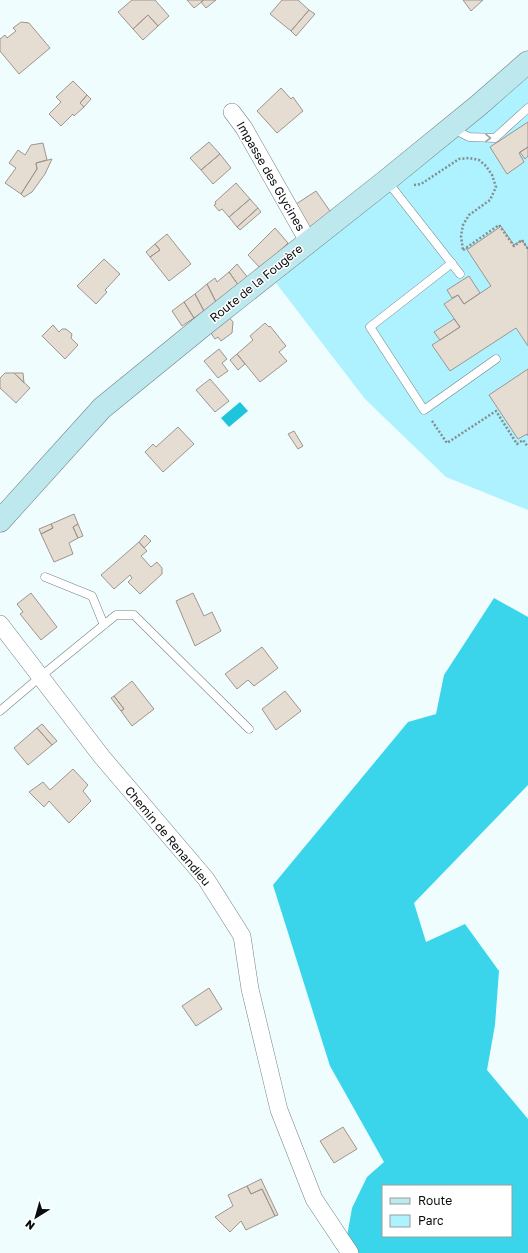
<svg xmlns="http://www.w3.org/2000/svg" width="528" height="1253" font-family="'Golos Text',sans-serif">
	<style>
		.green { fill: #adf2fe }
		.forest { fill: #3bd5eb; fill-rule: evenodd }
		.water { fill: #1dc4db }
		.building { fill: #e5dcd2; stroke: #9e958c }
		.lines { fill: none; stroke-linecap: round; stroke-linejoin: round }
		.lane-casing { stroke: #738184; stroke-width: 9 }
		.street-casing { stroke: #738184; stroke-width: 18 }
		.secondary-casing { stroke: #738184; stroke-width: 23 }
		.path { stroke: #848d8f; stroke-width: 2.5; stroke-dasharray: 2 2; stroke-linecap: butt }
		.lane { stroke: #fff; stroke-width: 8 }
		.street { stroke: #fff; stroke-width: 17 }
		.secondary { stroke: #bce8ee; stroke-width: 22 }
		.oneway { stroke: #9c9e9e }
		.labels { text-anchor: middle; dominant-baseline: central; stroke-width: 3; stroke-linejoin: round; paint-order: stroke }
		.street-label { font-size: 12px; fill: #080c0d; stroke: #fff }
	</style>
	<rect width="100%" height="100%" fill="#f0fdff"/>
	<!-- green -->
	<path class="green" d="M 528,76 L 528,510 L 446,477 L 365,399 L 276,283 Z"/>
	<!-- forest -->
	<path class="forest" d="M 494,598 L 528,617 L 528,785 L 414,903 L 426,942 L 465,924 L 499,971 L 495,1025 L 487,1070 L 528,1119 L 528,1253 L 359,1253 L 346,1242 L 352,1208 L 367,1177 L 384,1162 L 330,1066 L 273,885 L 408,722 L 436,714 L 444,675 ZM 383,1186 L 511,1186 L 511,1236 L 383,1236 Z"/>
	<!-- water -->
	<path class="water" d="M 240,402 L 248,411 L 229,427 L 221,418 Z"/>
	<!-- building -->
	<path class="building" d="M 132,0 L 155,0 L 169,16 L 158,26 L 148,15 L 133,29 L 118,12 Z
		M 187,0 L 204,0 L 194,8 Z
		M 204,0 L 216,0 L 206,8 L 201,2 Z
		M 282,0 L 298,0 L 309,10 L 291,31 L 270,14 Z
		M 463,0 L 483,0 L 471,11 Z
		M 309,10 L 315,14 L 296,36 L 291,31 Z
		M 148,15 L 158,26 L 143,40 L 133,29 Z
		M 21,22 L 29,23 L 50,48 L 19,74 L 0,51 L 0,39 L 5,35 L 7,38 L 16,31 L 13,28 Z
		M 73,81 L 87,95 L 80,103 L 84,107 L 74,116 L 73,114 L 61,126 L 49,114 L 61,102 L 56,97 Z
		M 281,88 L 291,99 L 293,97 L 303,111 L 277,133 L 257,111 Z
		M 87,95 L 91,99 L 84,107 L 80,103 Z
		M 528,122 L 528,147 L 519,153 L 524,162 L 507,174 L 490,147 Z
		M 209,142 L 220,154 L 201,170 L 190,158 Z
		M 43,143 L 47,160 L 36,163 L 37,169 L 21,194 L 5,183 L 16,168 L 9,163 L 18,150 L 25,155 L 31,145 Z
		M 528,147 L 528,156 L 525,159 L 520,152 Z
		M 220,154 L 231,168 L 213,184 L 201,170 Z
		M 52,159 L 45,174 L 32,192 L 24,197 L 21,194 L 37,169 L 36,163 Z
		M 236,183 L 250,199 L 229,217 L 222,209 L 219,211 L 214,205 L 216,204 L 215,202 Z
		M 316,191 L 332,214 L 308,230 L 293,206 Z
		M 250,199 L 258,208 L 237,227 L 229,217 Z
		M 258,208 L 261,212 L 240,230 L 237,227 Z
		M 500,225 L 514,245 L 522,240 L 528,249 L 528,346 L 516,328 L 450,371 L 432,345 L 460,327 L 444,304 L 458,295 L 464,304 L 491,286 L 466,248 L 468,249 L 500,227 Z
		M 275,228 L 288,243 L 261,269 L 248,255 Z
		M 167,234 L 191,264 L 169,281 L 150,257 L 160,250 L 155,244 Z
		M 155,244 L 160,250 L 150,257 L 146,252 Z
		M 104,259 L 120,274 L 105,290 L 107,292 L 96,304 L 77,286 Z
		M 237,264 L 249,279 L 239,286 L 229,272 Z
		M 229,272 L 239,286 L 216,302 L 207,284 L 215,278 L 217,282 Z
		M 469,276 L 480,293 L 464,304 L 458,295 L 452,298 L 447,290 Z
		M 207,284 L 216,302 L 204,311 L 195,294 Z
		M 195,294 L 204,311 L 194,318 L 184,302 Z
		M 184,302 L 194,318 L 182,326 L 172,311 Z
		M 227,315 L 233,322 L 232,333 L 221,341 L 218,337 L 215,339 L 208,329 Z
		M 454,319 L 460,327 L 440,340 L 434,332 Z
		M 265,323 L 269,327 L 270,326 L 286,346 L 279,352 L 287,361 L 260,382 L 237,354 L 253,340 L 250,336 Z
		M 53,325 L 59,332 L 62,329 L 66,329 L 72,334 L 71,338 L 78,345 L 65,359 L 42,336 Z
		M 219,349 L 227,359 L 222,363 L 228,371 L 218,378 L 204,361 Z
		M 237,354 L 245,364 L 238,370 L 230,360 Z
		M 528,369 L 528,436 L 527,434 L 518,439 L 489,395 Z
		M 5,373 L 14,373 L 30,388 L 16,403 L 0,388 L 0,378 Z
		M 14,373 L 23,373 L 24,383 Z
		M 210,379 L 229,401 L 215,412 L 196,390 Z
		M 178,427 L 194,444 L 163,472 L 145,452 L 153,444 L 156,447 Z
		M 294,431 L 303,446 L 298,449 L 288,434 Z
		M 74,514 L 78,524 L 73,527 L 78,538 L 69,543 L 73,554 L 54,562 L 41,534 L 53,528 L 51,524 Z
		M 51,524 L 53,528 L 41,534 L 39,529 Z
		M 78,524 L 83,536 L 78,538 L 73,527 Z
		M 145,535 L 151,541 L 144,548 L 139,542 Z
		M 139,542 L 147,551 L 141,556 L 151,567 L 157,562 L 162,568 L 162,574 L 140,594 L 128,582 L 132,578 L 130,575 L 114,589 L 101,575 Z
		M 31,593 L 57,627 L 41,640 L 20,614 L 23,612 L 17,604 Z
		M 193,593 L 204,616 L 212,612 L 221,631 L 195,646 L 176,601 Z
		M 262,647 L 278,668 L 254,686 L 248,680 L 237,689 L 225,674 Z
		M 132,681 L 154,709 L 132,726 L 121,711 L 124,709 L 114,696 Z
		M 285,691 L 301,711 L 276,730 L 262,709 Z
		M 114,696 L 124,709 L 121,711 L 111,698 Z
		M 42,724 L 57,741 L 52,745 L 37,728 Z
		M 37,728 L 52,745 L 28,765 L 14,748 Z
		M 73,769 L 88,785 L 83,791 L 91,801 L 69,823 L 49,801 L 44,807 L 29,792 L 43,782 L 50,790 Z
		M 209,988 L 222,1009 L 196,1026 L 182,1006 Z
		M 343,1127 L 357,1149 L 334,1163 L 320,1141 Z
		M 261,1179 L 278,1215 L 275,1216 L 262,1189 L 251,1194 L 247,1186 Z
		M 247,1186 L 251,1194 L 262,1189 L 275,1216 L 246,1230 L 241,1221 L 230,1232 L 215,1217 L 233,1206 L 228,1195 Z"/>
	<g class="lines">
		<!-- lane casing -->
		<g class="lane-casing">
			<path id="lane" d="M 453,129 L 469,137 L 495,138 L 528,108
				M 387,181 L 460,274
				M 452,263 L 370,327 L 424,410 L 496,359
				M 45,577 L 92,596 L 104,625
				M 0,711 L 40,677 L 116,615 L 134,615 L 249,729"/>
		</g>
		<!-- street casing -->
		<g class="street-casing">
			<path id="street" d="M 232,112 L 244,128 L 308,241
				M 0,624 L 102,757 L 206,879 L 242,936 L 250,989 L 279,1110 L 314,1199 L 350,1253"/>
		</g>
		<!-- secondary casing -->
		<g class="secondary-casing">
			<path id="secondary" d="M 0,521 L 102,408 L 205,324 L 387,180 L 479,105 L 528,62"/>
		</g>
		<!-- path -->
		<path class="path" d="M 414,185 L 421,184 L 459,159 L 469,158 L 479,160 L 486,166 L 492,175 L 496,187 L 490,200 L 469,215 L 463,225 L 461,236 L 463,250
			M 463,250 L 499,225 L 514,246 L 522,240 L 528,249
			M 432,421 L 447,443 L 496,411 L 517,444 L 523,440 L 528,447"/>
		<!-- lane -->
		<use href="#lane" class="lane"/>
		<!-- street -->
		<use href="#street" class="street"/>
		<!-- secondary -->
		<use href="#secondary" class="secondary"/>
	</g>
	<!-- one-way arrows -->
	<defs><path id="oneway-chevron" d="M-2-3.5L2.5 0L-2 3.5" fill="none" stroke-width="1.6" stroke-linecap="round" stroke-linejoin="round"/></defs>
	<use class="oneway" href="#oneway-chevron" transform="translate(488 138) rotate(1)"/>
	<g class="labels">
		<!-- street labels -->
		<g class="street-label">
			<text transform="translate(271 176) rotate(60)">Impasse des Glycines</text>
			<text transform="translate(256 283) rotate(-39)">Route de la Fougère</text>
			<text transform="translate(168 836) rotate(50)">Chemin de Renandieu</text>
		</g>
	</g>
	<!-- legend -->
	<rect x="382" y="1185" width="130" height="52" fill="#ffffff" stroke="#9c9e9e"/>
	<rect x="390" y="1198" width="20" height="6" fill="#bce8ee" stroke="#9c9e9e"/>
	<text x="418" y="1205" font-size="12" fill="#080c0d">Route</text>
	<rect x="390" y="1215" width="20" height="12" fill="#adf2fe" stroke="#9c9e9e"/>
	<text x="418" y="1225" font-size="12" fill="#080c0d">Parc</text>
	<!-- north arrow -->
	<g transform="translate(36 1217) rotate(217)" stroke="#ffffff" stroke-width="3" paint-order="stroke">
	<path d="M0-3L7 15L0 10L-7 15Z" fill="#080c0d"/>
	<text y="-6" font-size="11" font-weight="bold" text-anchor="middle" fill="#080c0d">N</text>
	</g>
</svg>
